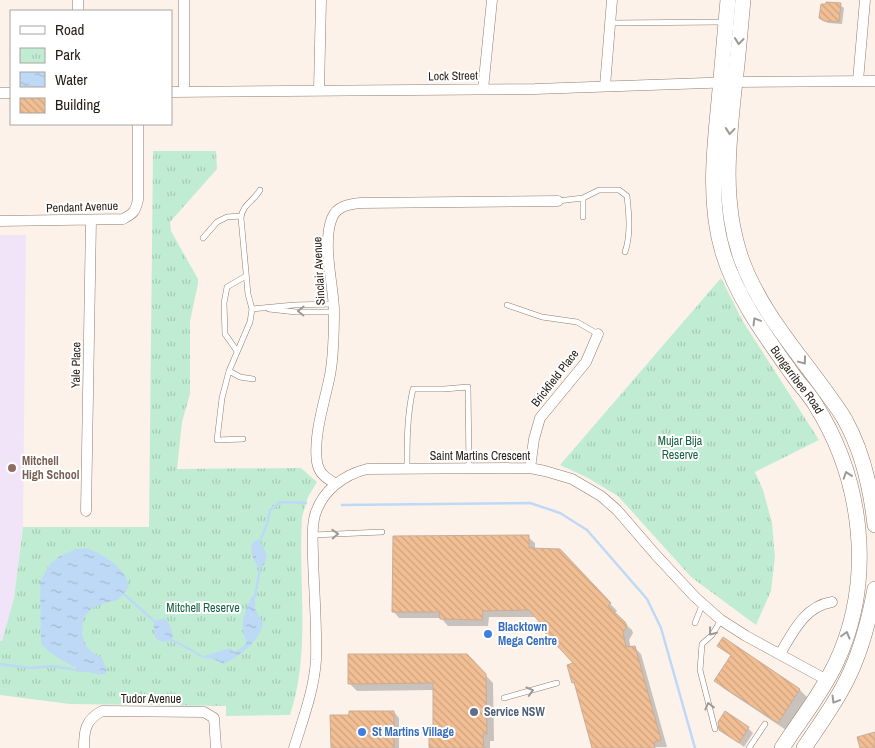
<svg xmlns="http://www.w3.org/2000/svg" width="875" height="748" font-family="'Archivo Narrow',sans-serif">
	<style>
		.education { fill: #f1e4f9 }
		.park { fill: url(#park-tufts) }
		.water { fill: url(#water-ripples) }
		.shadow { fill: #0003 }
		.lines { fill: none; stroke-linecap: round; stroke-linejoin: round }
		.stream { stroke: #bed9f6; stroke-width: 2.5 }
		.building { fill: url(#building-back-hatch); stroke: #c6ae9c }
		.service-casing { stroke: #927c6a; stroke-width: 6 }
		.minor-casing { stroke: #927c6a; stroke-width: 11 }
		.primary-casing { stroke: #927c6a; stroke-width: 16 }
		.service { stroke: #fff; stroke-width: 5 }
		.minor { stroke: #fff; stroke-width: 10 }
		.primary { stroke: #fff; stroke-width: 15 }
		.oneway { stroke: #9d9996 }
		.education-dot { fill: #8d6e63; stroke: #fff; stroke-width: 2 }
		.shop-dot { fill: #3f7fe0; stroke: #fff; stroke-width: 2 }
		.service-dot { fill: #5c6f8a; stroke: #fff; stroke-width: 2 }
		.labels { text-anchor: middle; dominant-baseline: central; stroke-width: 4; stroke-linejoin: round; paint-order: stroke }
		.street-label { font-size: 12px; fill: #261d16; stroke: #fff }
		.park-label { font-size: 12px; fill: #196343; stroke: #fff }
		.education-label { font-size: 12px; font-weight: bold; fill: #785e54; stroke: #fff; text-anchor: start }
		.shop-label { font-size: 12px; font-weight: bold; fill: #366cbe; stroke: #fff; text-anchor: start }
		.service-label { font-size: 12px; font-weight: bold; fill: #4e5e75; stroke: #fff; text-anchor: start }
	</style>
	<defs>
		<pattern id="park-tufts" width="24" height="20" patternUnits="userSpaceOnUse" patternTransform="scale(1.25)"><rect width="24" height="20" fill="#c1ecd4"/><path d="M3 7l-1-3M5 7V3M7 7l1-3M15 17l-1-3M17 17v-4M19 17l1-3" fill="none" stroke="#a6cab5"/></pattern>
		<pattern id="water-ripples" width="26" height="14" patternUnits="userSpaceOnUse" patternTransform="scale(1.25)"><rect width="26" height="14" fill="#bed9f6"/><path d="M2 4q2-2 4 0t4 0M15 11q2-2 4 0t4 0" fill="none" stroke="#a3bad2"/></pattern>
		<pattern id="building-back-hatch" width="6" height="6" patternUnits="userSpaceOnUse" patternTransform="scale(1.25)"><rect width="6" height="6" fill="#f2be93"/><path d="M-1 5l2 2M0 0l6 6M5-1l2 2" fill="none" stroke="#cfa37e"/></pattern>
	</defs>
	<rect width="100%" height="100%" fill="#fcf2ea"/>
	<!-- education -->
	<path class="education" d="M 0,235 L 26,235 L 23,526 L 14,598 L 2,642 L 0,641 Z"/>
	<!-- park -->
	<path class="park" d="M 153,151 L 216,151 L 217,169 L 170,222 L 171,231 L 198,279 L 198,284 L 190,321 L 190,394 L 182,422 L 177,469 L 301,468 L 317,482 L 308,497 L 302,517 C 298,583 311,652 290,715 L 226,716 L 226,706 L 70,704 L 0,695 L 0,641 L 2,641 L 14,598 L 23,527 L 149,527 Z
		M 721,278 L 742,320 L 819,440 L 755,472 L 763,490 L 772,523 L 775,557 L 771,591 L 756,625 L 691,577 L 618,496 L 588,478 L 560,465 Z"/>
	<!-- water -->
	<path class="water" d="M 257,540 L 260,541 L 267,555 L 265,563 L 260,569 C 254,561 248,551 253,542 Z
		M 87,548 C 105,555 126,568 129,587 L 118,600 L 105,603 L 92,608 L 83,618 L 82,635 L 86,646 L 93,653 L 102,658 L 107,670 L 105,674 C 85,676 54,658 41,644 L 40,582 L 50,564 L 60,556 L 76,549 Z
		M 252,596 L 255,596 L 255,609 L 263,623 C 262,639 237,659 223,664 C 214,656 199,661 193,651 L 204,656 L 230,648 L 234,652 C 237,651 245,646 246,642 C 246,639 243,634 243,630 C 242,617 246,608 252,596 Z
		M 165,618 C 170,625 174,632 172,640 C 154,646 153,635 154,621 Z"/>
	<!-- shadow -->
	<path class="shadow" d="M 840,5 L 844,8 L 842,24 L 828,23 L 824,21 Z
		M 528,537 L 535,543 L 535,549 L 559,550 L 617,611 L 614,614 L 632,630 L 633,633 L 629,640 L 631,648 L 634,647 L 641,654 L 667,747 L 593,748 L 577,686 L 573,683 L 568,666 L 575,663 L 536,617 L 489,617 L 488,626 L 448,626 L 441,618 L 399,618 L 393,611 Z
		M 723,639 L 800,690 L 807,697 L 786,730 L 723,688 L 716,681 L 732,657 L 719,646 Z
		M 474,663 L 493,683 L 494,741 L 490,741 L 490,748 L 430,748 L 435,731 L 434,690 L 357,691 L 349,683 Z
		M 394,712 L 399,718 L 399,748 L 332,748 Z
		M 748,728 L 753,733 L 744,747 L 720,729 Z"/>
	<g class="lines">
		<!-- stream -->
		<path class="stream" d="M 342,505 L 530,503 L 560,513 L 587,530 L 647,599 L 661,628 L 695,748
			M 260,541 L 267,524 L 270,510 L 280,502 L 306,503
			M 124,594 L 154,621
			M 255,596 L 260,569
			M 172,640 L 193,651
			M 0,664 L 31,668 L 52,666 L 83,671"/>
	</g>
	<!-- building -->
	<path class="building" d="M 826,2 L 841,3 L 839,22 L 824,21 L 819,18 L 821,4 L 826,4 Z
		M 529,535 L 529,548 L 560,549 L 611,603 L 608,606 L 625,622 L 627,626 L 623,632 L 626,647 L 635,646 L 661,740 L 654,742 L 655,748 L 592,748 L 574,682 L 572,683 L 567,665 L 573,663 L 539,626 L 541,624 L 529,610 L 483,611 L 482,620 L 440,619 L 439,612 L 392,612 L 393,536 Z
		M 723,637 L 800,689 L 778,723 L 714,681 L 731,655 L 717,646 Z
		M 348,654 L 467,654 L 486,674 L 487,734 L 483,734 L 484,748 L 429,748 L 429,730 L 433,729 L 433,683 L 348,684 Z
		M 349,711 L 394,711 L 394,748 L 331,748 L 330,715 L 349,715 Z
		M 725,711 L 749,727 L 739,743 L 719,730 L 718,722 Z
		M 875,732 L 875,748 L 860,748 L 857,737 Z"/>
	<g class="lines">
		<!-- service casing -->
		<g class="service-casing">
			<path id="service" d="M 610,23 L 723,22
				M 583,198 L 583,217
				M 558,201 L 583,198 L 599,190 L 619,190 L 627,196 C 629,214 631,235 625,252
				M 203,238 L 217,222 L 227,217 L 241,216
				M 507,305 L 542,317 L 577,322 L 598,334
				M 252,309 L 294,305 L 333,304
				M 269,309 L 296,312 L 334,312
				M 237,351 L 225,334 L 224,303 L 227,287 L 246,276
				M 229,371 L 240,377 L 253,379
				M 243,439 L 217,440 L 222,398 L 229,371 L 250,322 L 252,309 L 248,294 L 241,218 C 242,205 254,201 260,190
				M 407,468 C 407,442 407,415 413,389 L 444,389 L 468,387 L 469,468
				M 313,535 L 382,532
				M 695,623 L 703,603
				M 504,698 L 557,683
				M 715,729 L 700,670 L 702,644 L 712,635 L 721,620
				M 749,748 L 765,724"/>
		</g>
		<!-- minor casing -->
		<g class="minor-casing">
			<path id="minor" d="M 78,11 L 78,0
				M 858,81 L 865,0
				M 605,86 L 612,0
				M 483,89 L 492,0
				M 319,90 L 321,0
				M 171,92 L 535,89 L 735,82 L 875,81
				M 184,92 L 184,0
				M 0,93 L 11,93
				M 0,221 L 123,219 C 134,213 135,212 138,200 L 138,124
				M 530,468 L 534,439 L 540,418 L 586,362 L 598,334
				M 336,484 C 326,478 319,474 317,462 C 313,435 325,401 330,375 C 334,354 334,331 334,309 C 333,283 322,243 332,218 C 337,206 349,204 361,203 L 558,201
				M 86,511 L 91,220
				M 780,654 C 793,632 805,606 832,602
				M 84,748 C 84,731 85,720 102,711 L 204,712 L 214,718 L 216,748
				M 294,748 C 303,719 314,690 316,660 C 317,626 314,591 313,557 C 313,543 311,529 315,515 C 322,491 343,475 367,469 L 530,468 L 545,471 L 572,479 L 601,496 L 617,510 L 655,554 L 695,597 L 721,620 L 746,636 L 827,680"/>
		</g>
		<!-- primary casing -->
		<g class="primary-casing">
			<g id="primary">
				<path id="s1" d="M 728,0 C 725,34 722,67 719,101 C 714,152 708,203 723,253 C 737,298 766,337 793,375 C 800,385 809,394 815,404 C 863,480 875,580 836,663 C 822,693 800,720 782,748"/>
				<path d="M 743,0 C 740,30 738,60 734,90 C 728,147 722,203 741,258 C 759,309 795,349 826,392 C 832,401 840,410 845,420 C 863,452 871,489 875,525"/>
				<path d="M 804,748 C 822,721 842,694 854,664 C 864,640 870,615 875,589"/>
			</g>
		</g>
		<!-- service -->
		<use href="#service" class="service"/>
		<!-- minor -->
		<use href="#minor" class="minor"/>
		<!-- primary -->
		<use href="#primary" class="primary"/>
	</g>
	<!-- one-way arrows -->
	<defs><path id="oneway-chevron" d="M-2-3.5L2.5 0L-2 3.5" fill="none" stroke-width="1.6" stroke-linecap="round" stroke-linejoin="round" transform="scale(1.25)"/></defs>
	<g class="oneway">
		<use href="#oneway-chevron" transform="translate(739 41) rotate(96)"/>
		<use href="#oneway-chevron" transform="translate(730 131) rotate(95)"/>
		<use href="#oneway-chevron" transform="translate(301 311) rotate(-179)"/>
		<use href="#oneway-chevron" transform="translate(756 321) rotate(-121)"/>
		<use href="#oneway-chevron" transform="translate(803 361) rotate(53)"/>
		<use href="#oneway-chevron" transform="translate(847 475) rotate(-109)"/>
		<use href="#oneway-chevron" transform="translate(335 534) rotate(-3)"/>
		<use href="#oneway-chevron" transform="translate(712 632) rotate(128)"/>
		<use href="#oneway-chevron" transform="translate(846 635) rotate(-75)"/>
		<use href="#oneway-chevron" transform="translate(530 691) rotate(-16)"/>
		<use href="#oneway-chevron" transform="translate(835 700) rotate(121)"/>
		<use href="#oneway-chevron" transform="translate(709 706) rotate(-104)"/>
	</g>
	<!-- markers -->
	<circle class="education-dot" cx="12" cy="468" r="5"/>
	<g class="shop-dot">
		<circle cx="488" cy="634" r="5"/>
		<circle cx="362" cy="732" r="5"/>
	</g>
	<circle class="service-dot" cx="474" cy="712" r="5"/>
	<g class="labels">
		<!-- street labels -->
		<g class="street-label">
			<text transform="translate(453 76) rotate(-1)">Lock Street</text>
			<text transform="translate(82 207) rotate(-2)">Pendant Avenue</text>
			<text transform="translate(319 271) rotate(-93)">Sinclair Avenue</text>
			<text transform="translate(76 365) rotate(-89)">Yale Place</text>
			<text transform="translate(555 378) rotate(-52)">Brickfield Place</text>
			<text stroke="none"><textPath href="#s1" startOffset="402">Bungarribee Road</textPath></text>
			<text x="480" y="456">Saint Martins Crescent</text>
			<text x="151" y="699">Tudor Avenue</text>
		</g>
		<!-- park labels -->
		<g class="park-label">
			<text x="680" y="441">Mujar Bija<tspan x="680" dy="14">Reserve</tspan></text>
			<text x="203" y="608">Mitchell Reserve</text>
		</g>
		<!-- education labels -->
		<g class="education-label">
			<text x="22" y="461">Mitchell<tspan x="22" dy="14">High School</tspan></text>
		</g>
		<!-- shop labels -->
		<g class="shop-label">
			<text x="498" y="627">Blacktown<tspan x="498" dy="14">Mega Centre</tspan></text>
			<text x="372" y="732">St Martins Village</text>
		</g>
		<!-- service labels -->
		<g class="service-label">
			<text x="484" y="712">Service NSW</text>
		</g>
	</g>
	<!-- legend -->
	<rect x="10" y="10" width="162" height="115" fill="#ffffff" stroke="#a8a5a2"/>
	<rect x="20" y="26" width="25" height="8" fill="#ffffff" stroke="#a8a5a2"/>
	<text x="55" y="35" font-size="15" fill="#261d16">Road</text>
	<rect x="20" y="48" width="25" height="15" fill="url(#park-tufts)" stroke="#a8a5a2"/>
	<text x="55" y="60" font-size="15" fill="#261d16">Park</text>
	<rect x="20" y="72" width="25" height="15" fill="url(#water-ripples)" stroke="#a8a5a2"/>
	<text x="55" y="85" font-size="15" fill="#261d16">Water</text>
	<rect x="20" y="98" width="25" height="15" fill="url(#building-back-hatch)" stroke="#a8a5a2"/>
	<text x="55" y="110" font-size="15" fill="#261d16">Building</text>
</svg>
